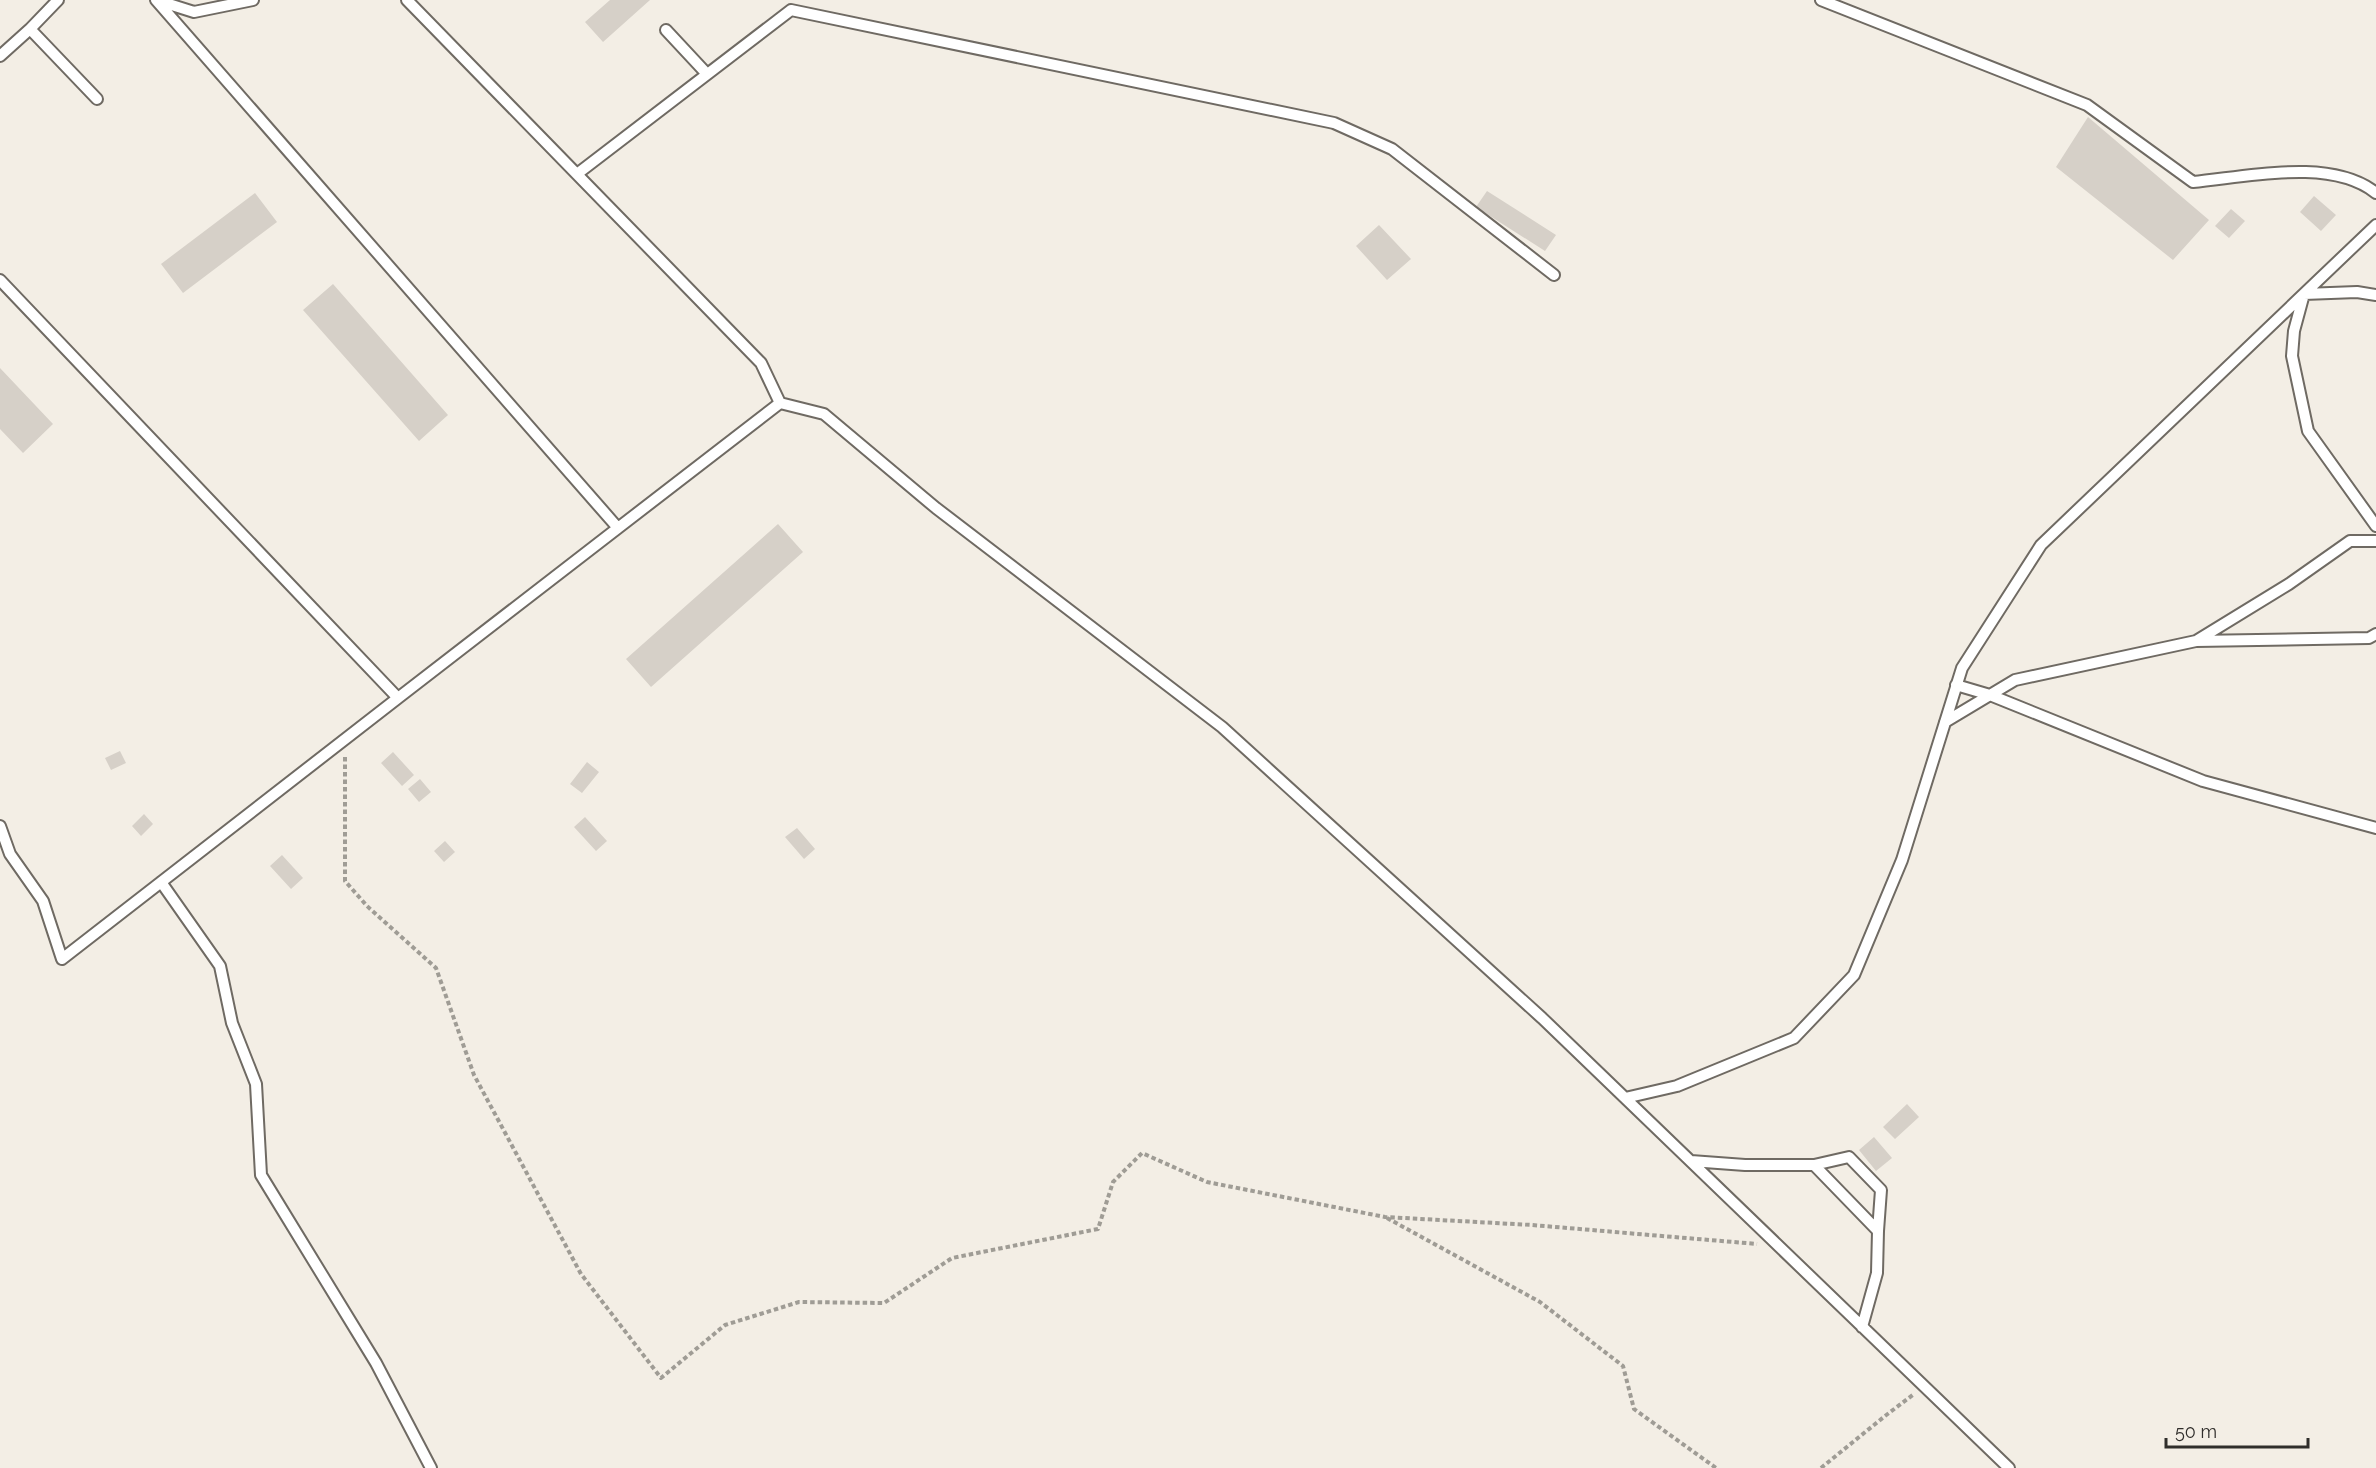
<svg xmlns="http://www.w3.org/2000/svg" width="2376" height="1468" font-family="Raleway,sans-serif">
	<style>
		.building { fill: #d6d0c8 }
		.lines { fill: none; stroke-linecap: round; stroke-linejoin: round }
		.service-casing { stroke: #6f6a63; stroke-width: 14 }
		.path { stroke: #9f9c95; stroke-width: 4; stroke-dasharray: 4.5 3; stroke-linecap: butt }
		.service { stroke: #fff; stroke-width: 10 }
	</style>
	<rect width="100%" height="100%" fill="#f3eee5"/>
	<!-- building -->
	<path class="building" d="M 610,0 L 650,0 L 603,42 L 585,22 Z
		M 2088,117 L 2209,220 L 2173,260 L 2056,167 Z
		M 1487,191 L 1556,235 L 1545,251 L 1476,207 Z
		M 255,193 L 277,222 L 183,293 L 161,264 Z
		M 2314,196 L 2336,215 L 2321,231 L 2300,212 Z
		M 2231,209 L 2245,221 L 2229,238 L 2215,226 Z
		M 1379,225 L 1411,259 L 1387,280 L 1356,246 Z
		M 333,284 L 448,415 L 419,441 L 303,310 Z
		M 0,368 L 53,424 L 23,453 L 0,429 Z
		M 778,524 L 803,552 L 651,687 L 626,659 Z
		M 120,751 L 126,763 L 111,770 L 105,758 Z
		M 393,752 L 414,775 L 402,786 L 381,763 Z
		M 587,762 L 599,772 L 582,793 L 570,784 Z
		M 420,779 L 431,792 L 419,802 L 408,789 Z
		M 144,814 L 153,824 L 141,836 L 132,826 Z
		M 585,817 L 607,841 L 596,851 L 574,827 Z
		M 797,828 L 815,849 L 804,859 L 785,837 Z
		M 445,841 L 455,852 L 444,862 L 434,851 Z
		M 282,855 L 303,878 L 291,889 L 270,866 Z
		M 1907,1104 L 1919,1117 L 1895,1139 L 1883,1127 Z
		M 1874,1137 L 1892,1158 L 1876,1171 L 1859,1150 Z"/>
	<g class="lines">
		<!-- service casing -->
		<g class="service-casing">
			<path id="service" d="M 156,0 L 618,528 L 780,403 L 824,414 L 936,508 L 1222,727 L 1542,1018 L 2009,1468
				M 156,0 L 194,12 L 253,0
				M 407,0 L 761,363 L 780,403
				M 1821,0 L 2087,105 L 2193,182 C 2247,177 2331,157 2376,193
				M 30,29 L 97,99
				M 666,30 L 707,74
				M 0,56 L 30,29 L 58,0
				M 577,174 L 791,10 L 1334,123 L 1392,149 L 1554,275
				M 0,280 L 398,698 L 618,528
				M 2376,295 L 2357,292 L 2304,294 L 2294,331 L 2292,356 L 2308,431 L 2376,526
				M 2196,641 L 2289,584 L 2350,541 L 2376,541
				M 1956,685 L 1990,695 L 2203,781 L 2376,828
				M 1945,722 L 2015,680 L 2196,641 L 2369,638 L 2376,634
				M 0,826 L 10,854 L 43,901 L 62,959 L 398,698
				M 161,882 L 220,966 L 232,1023 L 256,1084 L 261,1175 L 376,1363 L 431,1468
				M 1625,1098 L 1677,1086 L 1794,1038 L 1854,975 L 1902,860 L 1962,668 L 2041,545 L 2376,225
				M 1691,1161 L 1745,1165 L 1814,1165 L 1878,1231 L 1877,1273 L 1862,1327
				M 1814,1165 L 1849,1157 L 1881,1190 L 1878,1231"/>
		</g>
		<!-- path -->
		<path class="path" d="M 345,757 L 345,881 L 367,906 L 436,968 L 474,1075 L 581,1274 L 661,1378 L 725,1325 L 799,1302 L 884,1303 L 952,1258 L 1098,1229 L 1113,1182 L 1142,1153 L 1207,1182 L 1385,1217 L 1532,1225 L 1757,1244
			M 1387,1218 L 1540,1302 L 1623,1366 L 1634,1409 L 1716,1468
			M 1821,1468 L 1885,1416 L 1914,1394"/>
		<!-- service -->
		<use href="#service" class="service"/>
	</g>
	<!-- scale -->
	<path d="M2166 1438v9h142v-9" fill="none" stroke="#302e2b" stroke-width="3"/>
	<text x="2175" y="1438" font-size="18" fill="#302e2b" stroke="#f3eee5" stroke-width="4.5" paint-order="stroke">50 m</text>
</svg>
